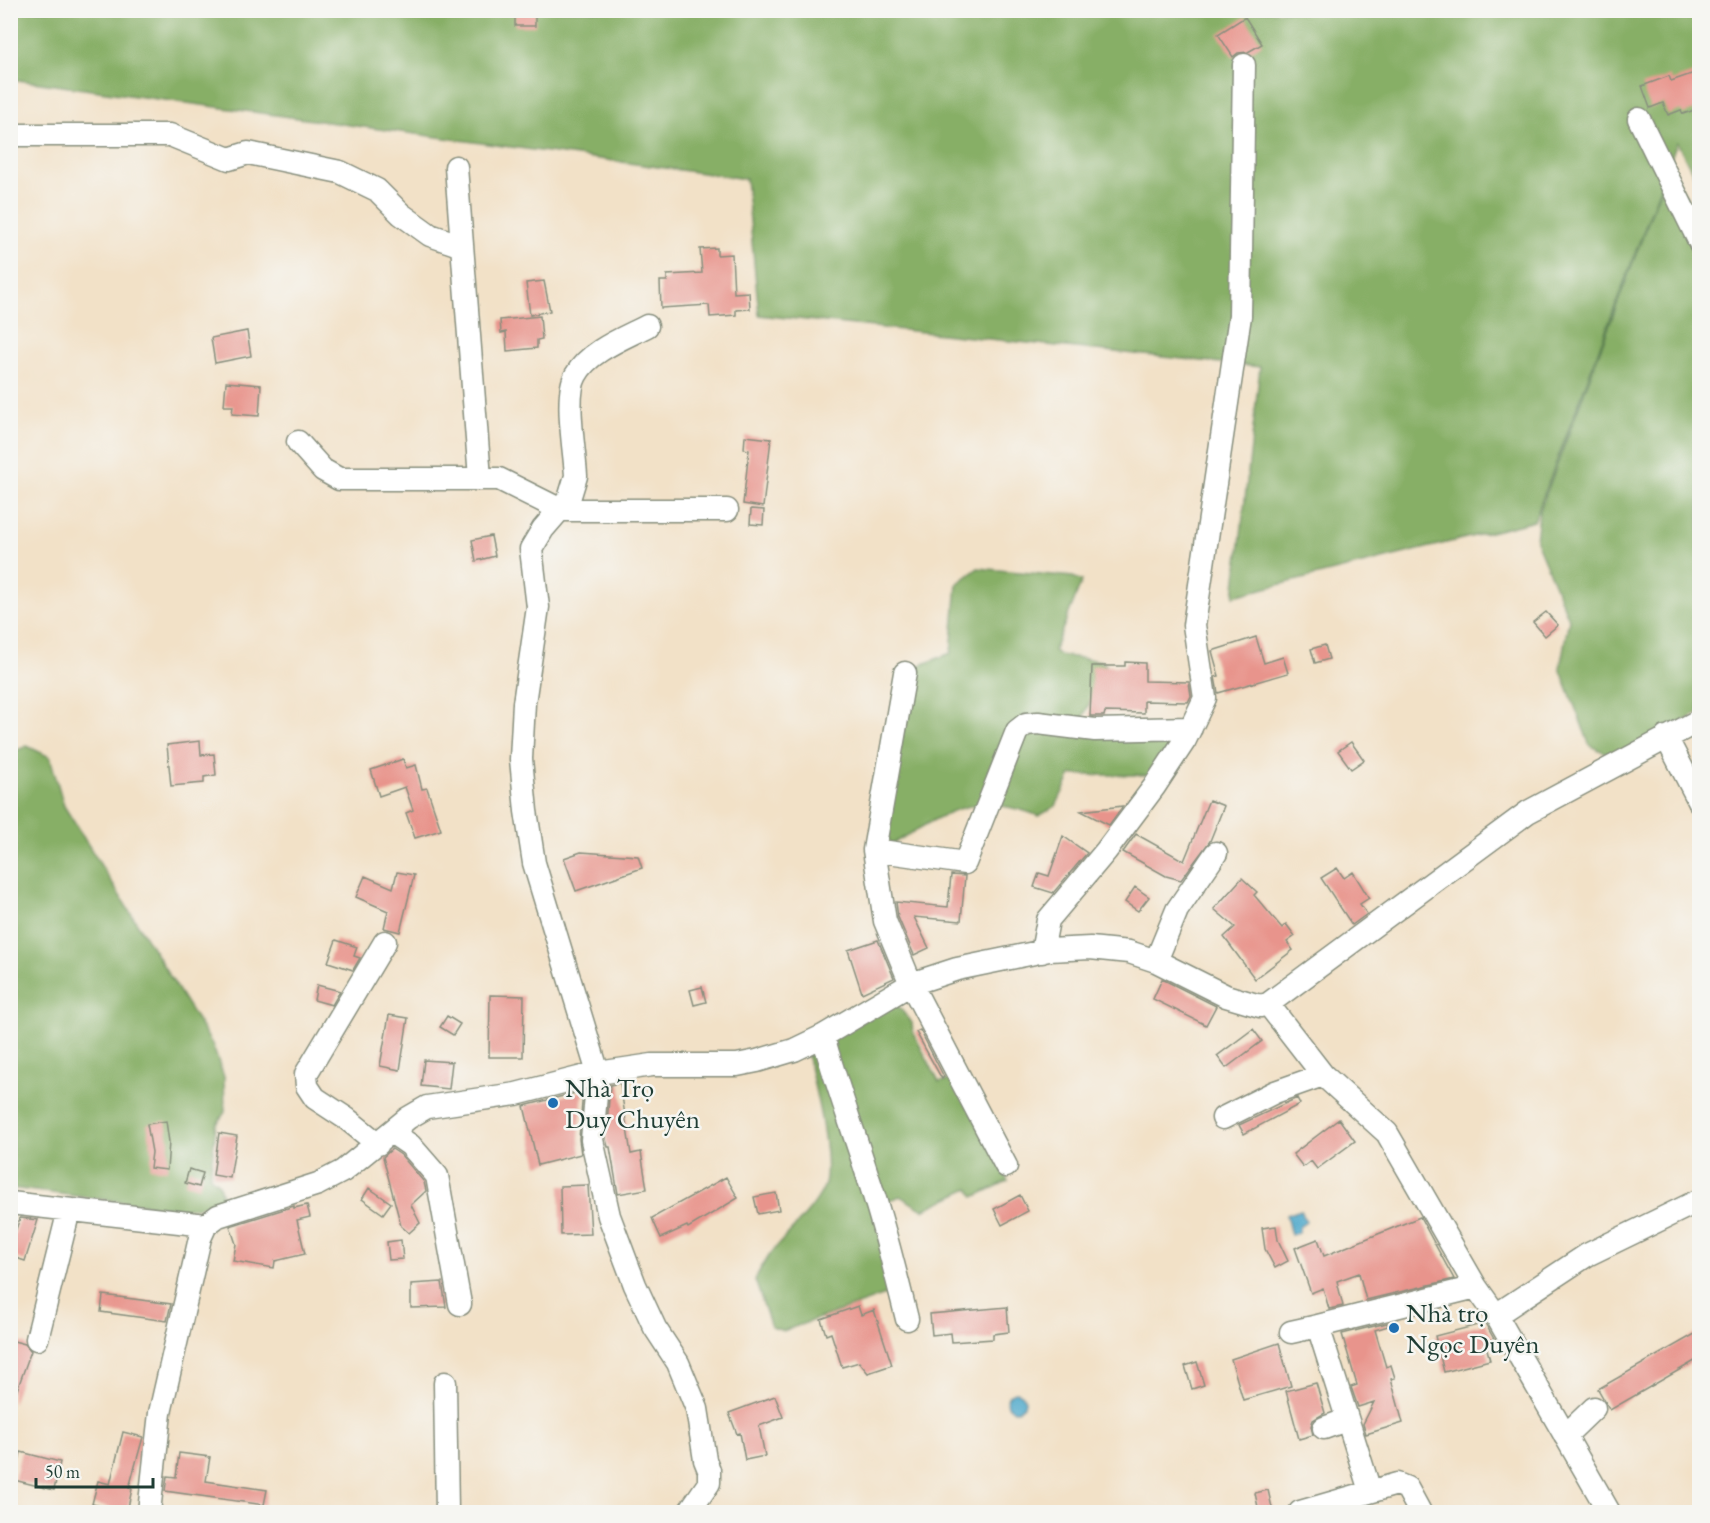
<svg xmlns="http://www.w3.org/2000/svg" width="1710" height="1523" font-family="'EB Garamond',serif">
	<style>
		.forest { fill: #87af66; stroke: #53764d; stroke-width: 1.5 }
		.water { fill: #4ca7ca; stroke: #36727f; stroke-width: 1.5 }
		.building { fill: #e8948c }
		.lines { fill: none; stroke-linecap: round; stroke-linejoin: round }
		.minor-casing { stroke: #888f7e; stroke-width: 25 }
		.minor { stroke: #fff; stroke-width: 22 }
		.poi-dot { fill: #1f6fb2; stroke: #f6f6f2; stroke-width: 2 }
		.labels { text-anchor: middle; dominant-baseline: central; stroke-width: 5; stroke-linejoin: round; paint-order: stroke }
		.poi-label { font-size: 27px; fill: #1f3d34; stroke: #f6f6f2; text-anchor: start }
	</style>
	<rect width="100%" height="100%" fill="#f6f6f2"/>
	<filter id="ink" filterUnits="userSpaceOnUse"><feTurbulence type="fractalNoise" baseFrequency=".0167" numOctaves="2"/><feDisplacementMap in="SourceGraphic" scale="12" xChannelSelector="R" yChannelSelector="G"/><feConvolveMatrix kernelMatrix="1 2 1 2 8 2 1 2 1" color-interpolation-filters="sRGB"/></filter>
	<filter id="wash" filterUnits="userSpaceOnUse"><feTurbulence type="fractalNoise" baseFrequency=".008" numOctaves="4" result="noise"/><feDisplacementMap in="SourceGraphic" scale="24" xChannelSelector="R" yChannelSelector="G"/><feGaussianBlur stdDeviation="1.35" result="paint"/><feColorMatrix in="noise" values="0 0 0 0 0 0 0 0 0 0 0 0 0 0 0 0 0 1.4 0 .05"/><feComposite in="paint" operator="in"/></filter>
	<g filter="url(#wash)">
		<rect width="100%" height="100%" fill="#f2e1c7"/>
		<!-- forest -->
		<path class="forest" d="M 11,10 L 1699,11 L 1699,185 L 1677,142 L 1534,521 L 1234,596 L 1260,367 L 759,315 L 746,179 L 11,79 Z
			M 1668,169 L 1700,218 L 1699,713 L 1615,757 L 1590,746 L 1560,668 L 1569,619 L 1536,541 L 1539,513 Z
			M 978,568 L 1073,577 L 1082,581 L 1054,650 L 1059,655 L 1101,661 L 1106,665 L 1082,720 L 1089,732 L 1165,742 L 1170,751 L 1153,775 L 1071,775 L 1056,806 L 1039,816 C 971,790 949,812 892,844 L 883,833 L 884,823 L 916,667 L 951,653 L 957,584 Z
			M 27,746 L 50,757 L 64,806 L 212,1044 L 224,1077 L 225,1112 L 216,1125 L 210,1177 L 219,1184 L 222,1197 L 216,1204 L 182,1209 L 11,1188 L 10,753 Z
			M 894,1001 L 912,1023 L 913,1032 L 939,1082 L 954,1079 L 1008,1181 L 974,1197 L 969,1188 L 923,1210 L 900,1196 L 873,1208 L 894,1292 L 783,1331 L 771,1327 L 755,1280 C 770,1244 806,1223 823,1189 C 835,1163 813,1083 807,1053 Z"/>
		<!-- water -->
		<path class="water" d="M 1301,1210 L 1306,1222 L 1299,1227 L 1298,1233 L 1291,1235 L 1286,1215 Z
			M1007 1401a9 9 0 1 1 18 0a9 9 0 1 1-18 0Z"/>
		<g id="blocks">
			<!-- building -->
			<path class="building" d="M 515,10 L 535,10 L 535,26 L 515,26 Z
				M 1245,17 L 1262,44 L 1248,52 L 1238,53 L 1233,57 L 1218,34 Z
				M 1700,71 L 1700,108 L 1683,114 L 1681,110 L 1668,115 L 1663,103 L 1650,108 L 1642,86 L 1669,76 L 1671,81 Z
				M 717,248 L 717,255 L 732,254 L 734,293 L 749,292 L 750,309 L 736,310 L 736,315 L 710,317 L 709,305 L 661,308 L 660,281 L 667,281 L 667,275 L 702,273 L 700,249 Z
				M 544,281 L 550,311 L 530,315 L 526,283 Z
				M 540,316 L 542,339 L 537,340 L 537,348 L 507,351 L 506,332 L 501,333 L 500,320 Z
				M 247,331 L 251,356 L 215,363 L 211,338 Z
				M 226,382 L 261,385 L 259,416 L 232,414 L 233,406 L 224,406 Z
				M 745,436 L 771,439 L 763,507 L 743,504 L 749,450 L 744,449 Z
				M 751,509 L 764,510 L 763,525 L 750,524 Z
				M 491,536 L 495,556 L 476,561 L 472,540 Z
				M 1546,612 L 1558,625 L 1545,636 L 1533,622 Z
				M 1256,637 L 1264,663 L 1283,657 L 1288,673 L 1218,693 L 1215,677 L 1219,676 L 1212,651 Z
				M 1325,645 L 1329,659 L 1315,663 L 1311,649 Z
				M 1125,662 L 1145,663 L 1145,681 L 1189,682 L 1191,696 L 1188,702 L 1144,701 L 1144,713 L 1105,712 L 1104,716 L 1090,716 L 1092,666 L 1125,666 Z
				M 200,741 L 201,755 L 214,754 L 216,775 L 204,777 L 204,783 L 171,786 L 167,745 Z
				M 1351,742 L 1364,760 L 1351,769 L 1338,751 Z
				M 403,759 L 406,768 L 416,765 L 422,789 L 427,788 L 441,830 L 415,838 L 406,813 L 413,810 L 405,787 L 379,796 L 371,770 Z
				M 1209,800 L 1224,806 L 1210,841 L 1181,880 L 1166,876 L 1123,852 L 1136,834 L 1184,861 Z
				M 1123,806 L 1109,825 L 1081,811 Z
				M 1063,836 L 1087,853 L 1053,893 L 1034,887 L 1039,873 L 1049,876 Z
				M 581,852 L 638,856 L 642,868 L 576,891 L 564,858 Z
				M 1337,868 L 1344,878 L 1353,872 L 1369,898 L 1360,904 L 1367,914 L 1352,925 L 1321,878 Z
				M 397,872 L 414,875 L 400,932 L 384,928 L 388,911 L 356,897 L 365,876 L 393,888 Z
				M 951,875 L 965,876 L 961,921 L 914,917 L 929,948 L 914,955 L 898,917 L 896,902 L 948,907 Z
				M 1242,878 L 1257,892 L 1254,895 L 1282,928 L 1286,924 L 1295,936 L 1287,942 L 1293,950 L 1255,979 L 1224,937 L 1235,927 L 1214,909 Z
				M 1135,887 L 1149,897 L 1138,911 L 1125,902 Z
				M 336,940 L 357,947 L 354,956 L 360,958 L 353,970 L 328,962 Z
				M 878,940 L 894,978 L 862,993 L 848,950 Z
				M 1162,979 L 1216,1006 L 1206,1025 L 1153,999 Z
				M 317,985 L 340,991 L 332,1005 L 314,1000 Z
				M 702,987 L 706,1002 L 694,1005 L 690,990 Z
				M 490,995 L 524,996 L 523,1057 L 489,1057 Z
				M 389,1015 L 408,1018 L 400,1070 L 380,1066 Z
				M 447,1016 L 460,1024 L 453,1035 L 440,1027 Z
				M 1253,1029 L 1262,1041 L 1226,1068 L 1217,1056 Z
				M 920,1030 L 944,1077 L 942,1079 L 916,1032 Z
				M 424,1060 L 452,1062 L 449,1089 L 421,1086 Z
				M 620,1083 L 631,1154 L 641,1152 L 647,1189 L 618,1194 L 610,1147 L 608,1147 L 606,1139 L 610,1085 Z
				M 583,1091 L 579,1139 L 581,1154 L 538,1165 L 524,1106 Z
				M 1297,1098 L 1300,1104 L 1244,1134 L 1239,1125 Z
				M 1339,1119 L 1355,1141 L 1317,1169 L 1311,1161 L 1303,1167 L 1293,1154 Z
				M 166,1121 L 169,1142 L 167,1170 L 150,1168 L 152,1152 L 147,1124 Z
				M 219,1133 L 237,1136 L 230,1178 L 213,1175 Z
				M 392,1149 L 401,1155 L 424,1182 L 426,1191 L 411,1205 L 420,1223 L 409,1233 L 401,1226 L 383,1157 Z
				M 189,1169 L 203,1173 L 199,1187 L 185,1183 Z
				M 726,1177 L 738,1198 L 688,1228 L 687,1226 L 661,1238 L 652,1218 Z
				M 588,1185 L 591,1234 L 561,1235 L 560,1186 Z
				M 369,1188 L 391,1203 L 383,1214 L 362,1199 Z
				M 776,1193 L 779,1210 L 758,1214 L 754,1197 Z
				M 1020,1195 L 1028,1211 L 1002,1225 L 994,1209 Z
				M 307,1205 L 310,1217 L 297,1220 L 305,1254 L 275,1261 L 274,1268 L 233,1261 L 236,1244 L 230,1226 L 294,1206 L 294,1208 Z
				M 1420,1217 L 1454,1279 L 1366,1300 L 1359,1273 L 1337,1281 L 1343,1306 L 1329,1309 L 1323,1288 L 1311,1293 L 1295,1248 L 1318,1239 L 1324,1256 Z
				M 20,1218 L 38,1220 L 25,1261 L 10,1256 L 10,1246 Z
				M 1276,1226 L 1278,1240 L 1288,1261 L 1275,1268 L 1265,1249 L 1262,1228 Z
				M 401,1240 L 403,1259 L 389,1260 L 387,1242 Z
				M 442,1282 L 446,1307 L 411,1308 L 411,1284 Z
				M 103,1295 L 171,1304 L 167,1321 L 101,1312 Z
				M 858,1306 L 861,1315 L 874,1310 L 892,1365 L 868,1373 L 859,1362 L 842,1367 L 831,1333 L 826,1335 L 821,1319 Z
				M 1007,1307 L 1009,1332 L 993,1334 L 993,1339 L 952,1342 L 951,1333 L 932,1335 L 930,1314 Z
				M 1387,1323 L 1388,1326 L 1375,1330 L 1386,1367 L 1391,1365 L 1395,1378 L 1391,1379 L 1403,1423 L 1366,1434 L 1363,1424 L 1374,1402 L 1358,1407 L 1351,1387 L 1357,1385 L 1342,1334 Z
				M 1485,1323 L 1494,1339 L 1485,1342 L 1490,1360 L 1444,1372 L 1435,1336 Z
				M 1700,1331 L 1700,1358 L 1610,1410 L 1598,1389 Z
				M 10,1340 L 25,1344 L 31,1351 L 12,1404 Z
				M 1279,1343 L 1291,1386 L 1243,1400 L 1231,1359 Z
				M 1197,1362 L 1204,1385 L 1192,1389 L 1185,1366 Z
				M 1316,1383 L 1325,1413 L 1313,1420 L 1311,1426 L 1313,1435 L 1299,1439 L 1286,1391 Z
				M 775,1396 L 783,1417 L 759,1426 L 765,1456 L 745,1460 L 740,1433 L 737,1434 L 729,1413 Z
				M 123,1432 L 143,1437 L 129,1488 L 132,1489 L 127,1512 L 92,1504 L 98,1481 L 110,1484 Z
				M 21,1452 L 60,1462 L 54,1490 L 14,1480 Z
				M 179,1453 L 210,1457 L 206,1481 L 267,1490 L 264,1505 L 165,1491 L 167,1476 L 176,1477 Z
				M 1268,1490 L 1273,1512 L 1259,1512 L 1255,1493 Z"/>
		</g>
	</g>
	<g filter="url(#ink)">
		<use href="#blocks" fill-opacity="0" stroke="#888f7e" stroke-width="1.5"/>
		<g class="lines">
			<!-- minor casing -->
			<g class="minor-casing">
				<path id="minor" d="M 1639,119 L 1700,243
					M 10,135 L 170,135 L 229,159 L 248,153 L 340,172 L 377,190 L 401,214 L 430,235 L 462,246
					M 456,167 L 480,478
					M 647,326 C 624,338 589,351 576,375 C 564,395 575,452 576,476 L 569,499 L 543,529 L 531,549 L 538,607 L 524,703 L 521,759 L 526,811 L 534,863 L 598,1073 L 592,1140 L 609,1216 L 635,1285 L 655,1328 L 678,1363 L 697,1409 L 705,1460 L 709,1470 L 709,1483 L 689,1512
					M 298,442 L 323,470 L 339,479 L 499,479 L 561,510 L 727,510
					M 905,673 L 874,850 L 885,921 L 911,984 L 1006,1166
					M 1666,737 L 1700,803
					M 874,850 L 965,863 L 1017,731 L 1026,724 L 1038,723 L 1095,730 L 1191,728
					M 1042,952 L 1048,920 L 1106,851 L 1154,787 L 1185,740 L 1205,698 L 1194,625 L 1240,316 L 1244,65
					M 1156,961 L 1177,910 L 1216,853
					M 1268,1004 L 1528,812 L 1700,720
					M 823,1036 C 836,1084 853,1129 868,1177 C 884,1224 895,1271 907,1319
					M 1223,1118 L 1275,1092 L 1323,1075
					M 391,1132 L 410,1145 L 437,1176 L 460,1304
					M 378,1144 L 347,1119 L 315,1098 L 307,1086 L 306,1074 L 385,942
					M 10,1203 L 206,1225
					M 1496,1315 L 1587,1255 L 1700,1200
					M 1291,1332 L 1318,1326
					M 37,1339 L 69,1210
					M 445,1383 L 447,1512
					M 1324,1428 L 1346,1420
					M 1565,1436 L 1594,1408
					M 1370,1491 L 1318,1326 L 1476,1287
					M 149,1512 L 160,1413 L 200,1238 L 206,1225 L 218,1216 L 318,1184 L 343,1171 L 408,1118 L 427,1107 L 516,1094 L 598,1073 L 652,1065 L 737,1065 L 757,1061 L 794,1050 L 823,1036 L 911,984 L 957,969 L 1049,950 L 1090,948 L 1129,952 L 1156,961 L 1226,996 L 1260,1006 L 1268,1004 L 1323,1075 L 1387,1133 L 1476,1287 L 1496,1315 L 1609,1512
					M 1300,1512 L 1397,1484 L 1407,1488 L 1420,1512"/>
			</g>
			<!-- minor -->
			<use href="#minor" class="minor"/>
		</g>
	</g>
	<!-- markers -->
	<g class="poi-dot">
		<circle cx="553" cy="1103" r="6"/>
		<circle cx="1394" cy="1328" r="6"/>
	</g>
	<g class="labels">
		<!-- poi labels -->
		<g class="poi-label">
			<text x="565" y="1087">Nhà Trọ<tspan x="565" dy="31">Duy Chuyên</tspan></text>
			<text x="1406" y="1312">Nhà trọ<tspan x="1406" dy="31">Ngọc Duyên</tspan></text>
		</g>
	</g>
	<!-- margin -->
	<rect width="1710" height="1523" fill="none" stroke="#f6f6f2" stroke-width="36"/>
	<!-- scale -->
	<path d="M36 1478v9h117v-9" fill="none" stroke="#1f3d34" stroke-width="3"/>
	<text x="45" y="1478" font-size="18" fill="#1f3d34" stroke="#f6f6f2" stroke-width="4.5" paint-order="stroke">50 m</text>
</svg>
